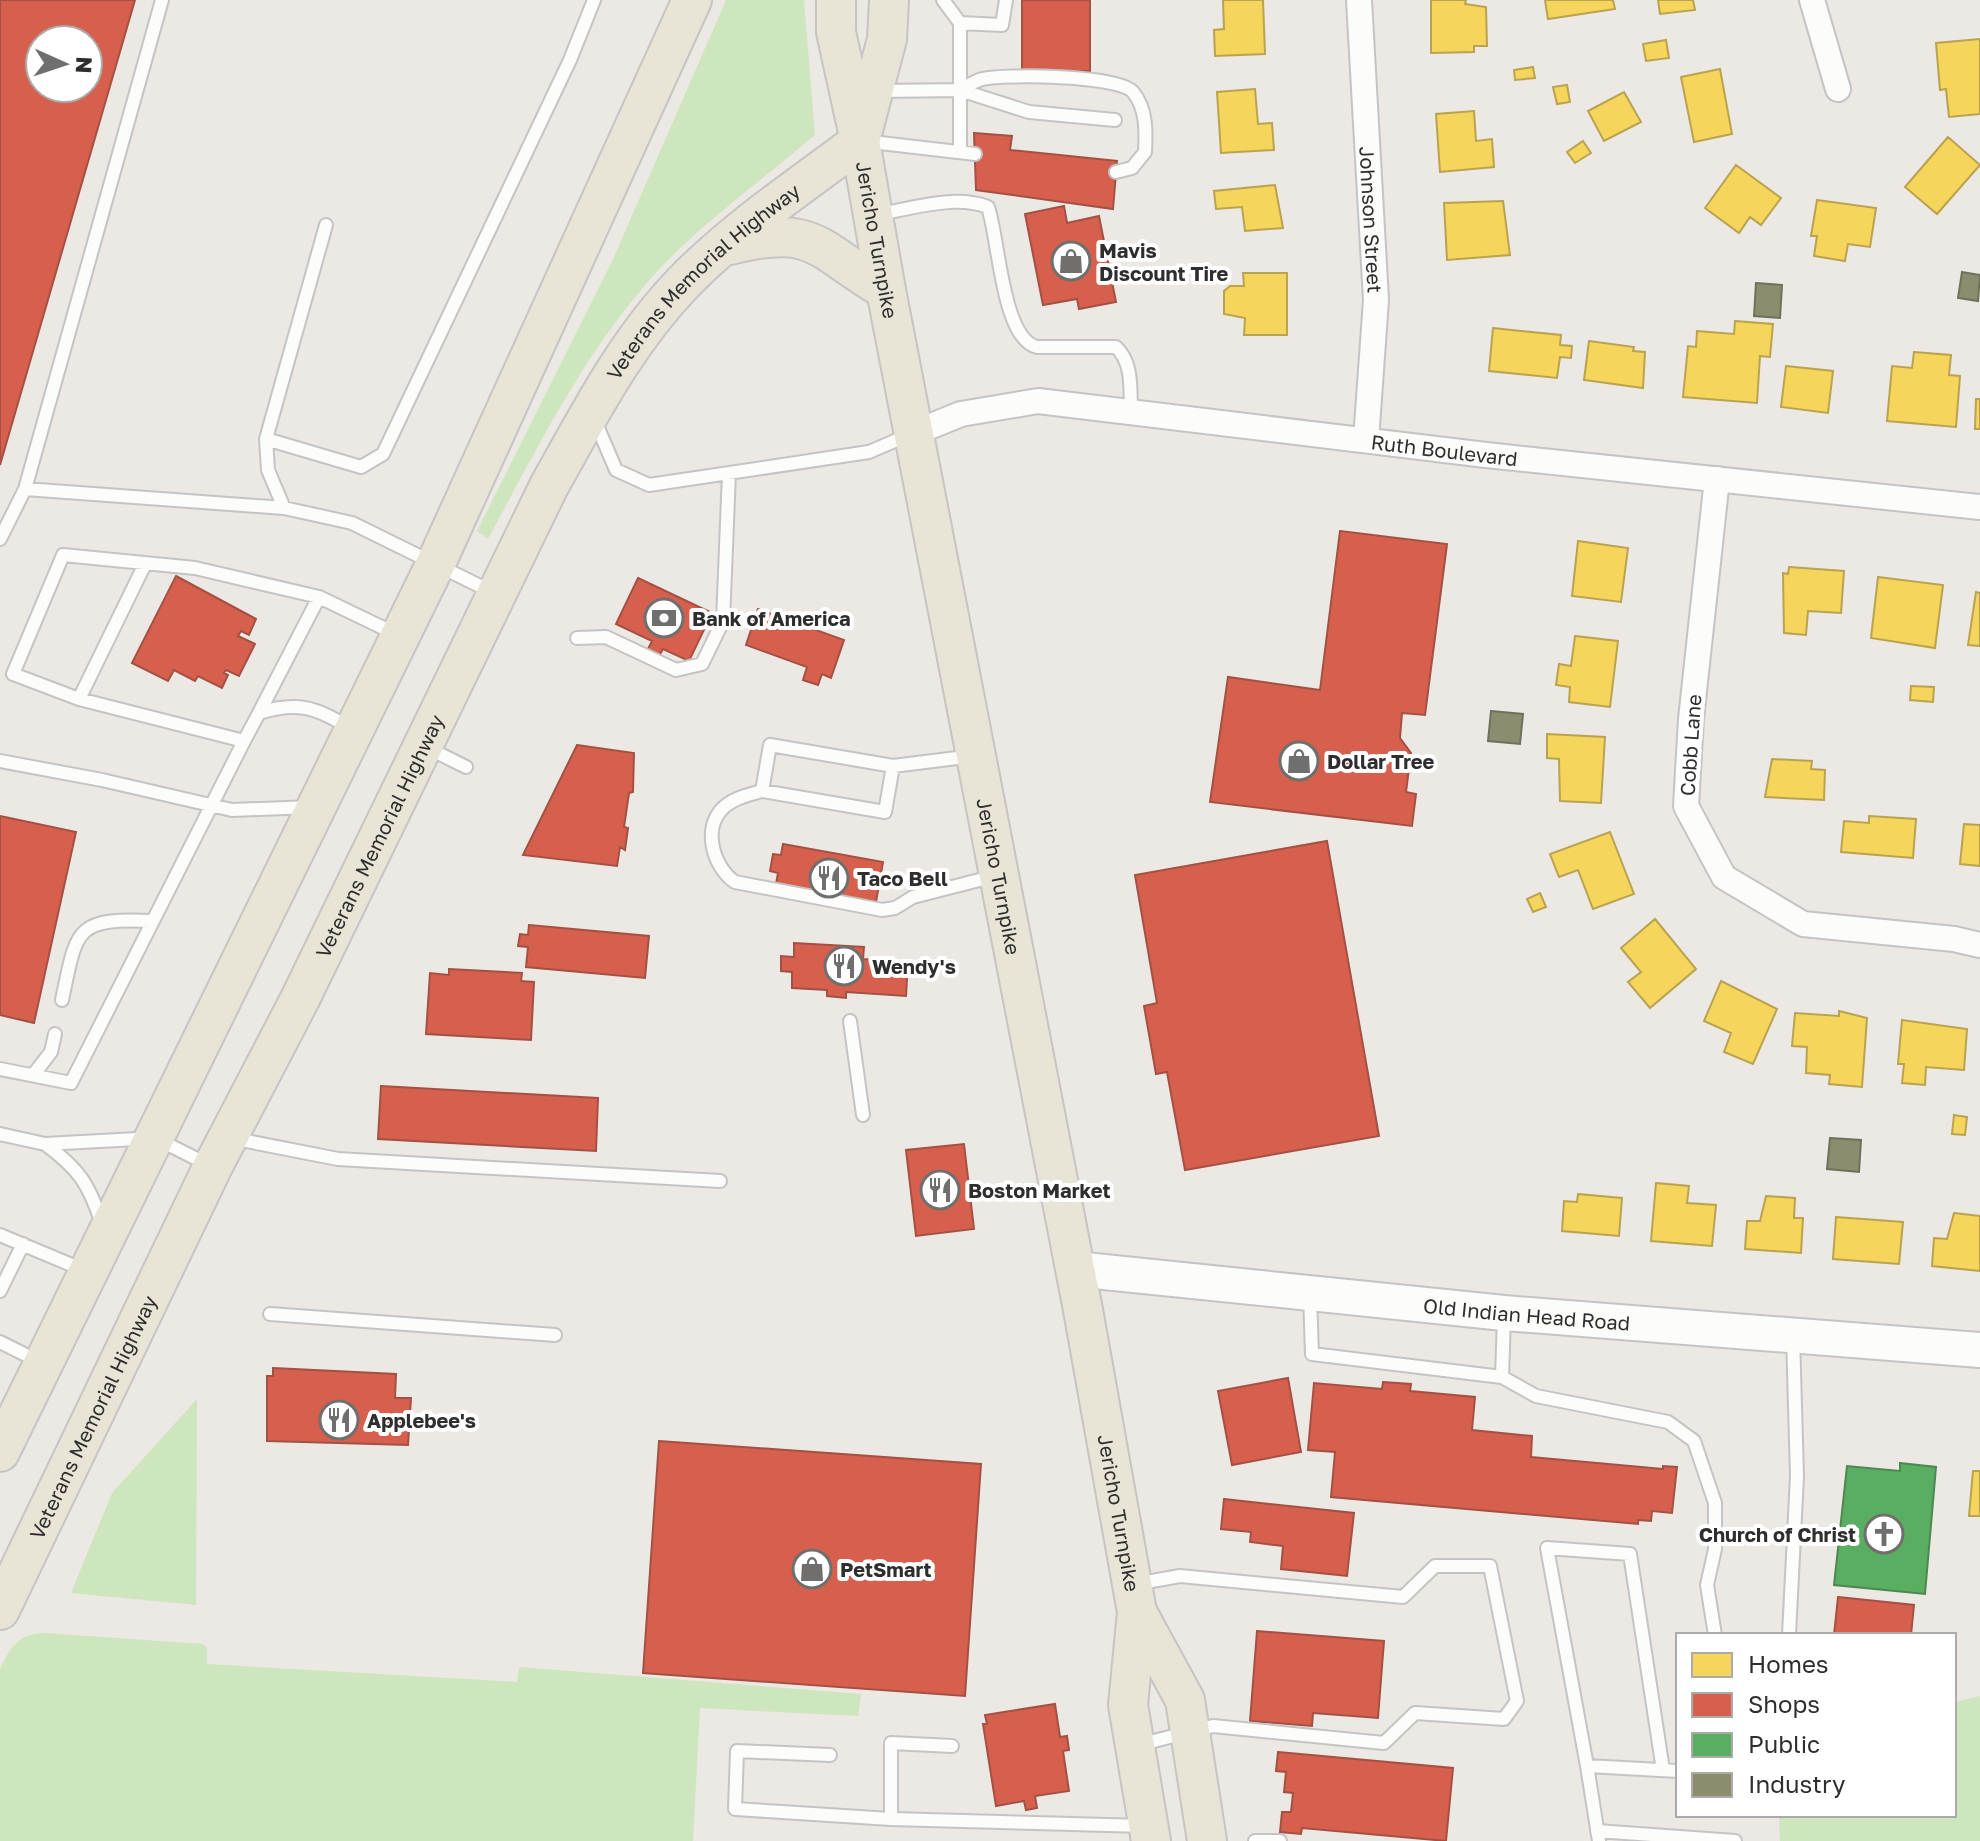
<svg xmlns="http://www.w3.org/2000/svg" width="1980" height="1841" font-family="'Golos Text',sans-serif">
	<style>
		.green { fill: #cee6be }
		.homes { fill: #f6d55c; stroke: #baa34e; stroke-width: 2 }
		.shops { fill: #d6604d; stroke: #a45144; stroke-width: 2; fill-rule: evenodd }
		.public { fill: #5aae61; stroke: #4d8852; stroke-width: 2 }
		.industry { fill: #8c8c6e; stroke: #70705b; stroke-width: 2 }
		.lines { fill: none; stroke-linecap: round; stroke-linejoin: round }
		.lane-casing { stroke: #c5c4c5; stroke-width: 16 }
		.street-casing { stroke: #c5c4c5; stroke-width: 28 }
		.secondary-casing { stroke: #c5c4c5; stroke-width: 38 }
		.primary-casing { stroke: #c6c5c4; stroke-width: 42 }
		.lane { stroke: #fcfcfb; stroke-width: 12 }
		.street { stroke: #fcfcfb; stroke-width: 24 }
		.secondary { stroke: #fcfcfb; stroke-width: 34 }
		.primary { stroke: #e8e4d6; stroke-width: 38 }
		.labels { text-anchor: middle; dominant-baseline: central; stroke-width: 8; stroke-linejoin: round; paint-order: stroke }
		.street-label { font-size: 20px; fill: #2e2e2e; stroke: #fff }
		.poi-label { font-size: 20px; font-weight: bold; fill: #2e2e2e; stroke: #fff; text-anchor: start }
	</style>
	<rect width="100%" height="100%" fill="#ece8e4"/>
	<!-- green -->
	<path class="green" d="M 726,0 L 804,0 L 815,135 C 770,173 722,209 679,249 C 596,329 542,439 488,539 L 477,531 L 614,257 Z
		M 197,1399 L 196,1605 L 71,1593 L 112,1493 Z
		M 45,1633 L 203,1644 L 207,1648 L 207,1664 L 517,1682 L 519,1667 L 861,1694 L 858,1716 L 700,1708 L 693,1841 L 0,1841 L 0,1669 C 11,1646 18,1634 45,1633 Z
		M 1980,1696 L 1980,1841 L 1780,1841 L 1779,1815 L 1954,1815 L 1954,1702 Z"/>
	<!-- homes -->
	<path class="homes" d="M 1223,0 L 1263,0 L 1265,54 L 1215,56 L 1214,30 L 1224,29 Z
		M 1431,0 L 1466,0 L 1465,4 L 1486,7 L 1487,46 L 1474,46 L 1474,52 L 1431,53 Z
		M 1545,0 L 1613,0 L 1615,9 L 1548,19 Z
		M 1658,0 L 1693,0 L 1695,10 L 1660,14 Z
		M 1980,39 L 1980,114 L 1949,117 L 1946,89 L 1940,90 L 1936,43 Z
		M 1666,40 L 1669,58 L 1646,61 L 1643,44 Z
		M 1533,67 L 1535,78 L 1515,80 L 1514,70 Z
		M 1720,69 L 1732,134 L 1694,142 L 1681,77 Z
		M 1567,85 L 1570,102 L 1557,104 L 1553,87 Z
		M 1255,89 L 1258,124 L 1272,123 L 1274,150 L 1221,153 L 1217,92 Z
		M 1624,92 L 1641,122 L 1604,141 L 1588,111 Z
		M 1474,111 L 1476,141 L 1492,139 L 1494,167 L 1440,172 L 1436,114 Z
		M 1948,137 L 1980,165 L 1937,214 L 1905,187 Z
		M 1583,141 L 1591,153 L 1575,163 L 1567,152 Z
		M 1736,165 L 1781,198 L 1761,225 L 1750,217 L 1739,233 L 1705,208 Z
		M 1275,185 L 1283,228 L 1245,231 L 1242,207 L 1216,209 L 1214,191 Z
		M 1817,200 L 1876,208 L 1870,247 L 1848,244 L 1845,261 L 1814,256 L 1817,236 L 1811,236 Z
		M 1503,201 L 1510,255 L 1447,260 L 1444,203 Z
		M 1243,273 L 1287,273 L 1287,335 L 1244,335 L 1245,318 L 1224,314 L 1224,291 L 1230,286 L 1244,286 Z
		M 1735,321 L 1773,324 L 1770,357 L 1760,356 L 1757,403 L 1683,397 L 1688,346 L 1696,347 L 1697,331 L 1734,334 Z
		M 1493,328 L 1561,335 L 1560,345 L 1572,346 L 1571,358 L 1560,357 L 1557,378 L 1489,371 Z
		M 1589,341 L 1634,347 L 1633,351 L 1645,352 L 1643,388 L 1584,380 Z
		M 1914,352 L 1951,355 L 1949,375 L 1960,376 L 1956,427 L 1887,421 L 1892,366 L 1912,368 Z
		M 1786,366 L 1833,371 L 1828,413 L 1781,407 Z
		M 1976,399 L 1980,399 L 1980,429 L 1975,429 Z
		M 1578,541 L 1628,548 L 1621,602 L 1572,596 Z
		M 1789,567 L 1844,571 L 1841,613 L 1808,611 L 1806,635 L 1784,633 L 1783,573 L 1788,574 Z
		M 1878,577 L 1943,585 L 1935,648 L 1871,638 Z
		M 1976,592 L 1980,593 L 1980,646 L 1968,645 Z
		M 1575,636 L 1618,641 L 1610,707 L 1569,702 L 1570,687 L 1556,685 L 1559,664 L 1571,666 Z
		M 1911,686 L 1934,687 L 1933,702 L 1910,700 Z
		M 1547,734 L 1605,737 L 1601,803 L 1560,801 L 1559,759 L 1547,758 Z
		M 1772,759 L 1812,761 L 1811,769 L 1825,770 L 1824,800 L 1765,797 Z
		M 1869,816 L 1916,819 L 1913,858 L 1841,852 L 1844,821 L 1869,823 Z
		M 1964,824 L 1980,825 L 1980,866 L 1960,864 Z
		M 1610,832 L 1634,894 L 1593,909 L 1578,870 L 1559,877 L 1550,854 Z
		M 1540,893 L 1546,907 L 1533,912 L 1527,899 Z
		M 1655,919 L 1696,969 L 1650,1008 L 1628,982 L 1641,972 L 1621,948 Z
		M 1721,981 L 1777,1009 L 1753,1064 L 1724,1052 L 1731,1033 L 1704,1021 Z
		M 1839,1011 L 1867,1018 L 1862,1087 L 1829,1084 L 1830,1075 L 1806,1073 L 1807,1047 L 1792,1046 L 1795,1013 L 1839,1016 Z
		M 1902,1020 L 1967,1029 L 1964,1070 L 1926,1067 L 1925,1085 L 1902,1083 L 1904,1064 L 1898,1064 Z
		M 1954,1115 L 1967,1117 L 1965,1135 L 1952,1134 Z
		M 1656,1183 L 1689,1186 L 1687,1203 L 1716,1205 L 1712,1246 L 1651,1241 Z
		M 1578,1194 L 1622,1198 L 1619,1236 L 1562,1231 L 1564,1201 L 1577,1202 Z
		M 1766,1196 L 1795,1198 L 1794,1218 L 1803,1218 L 1801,1253 L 1745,1249 L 1747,1221 L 1760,1221 Z
		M 1954,1213 L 1980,1216 L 1980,1271 L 1932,1266 L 1934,1238 L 1947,1239 Z
		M 1836,1217 L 1903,1222 L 1899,1264 L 1833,1259 Z
		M 1973,1471 L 1980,1471 L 1980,1516 L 1969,1516 Z"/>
	<!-- shops -->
	<path class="shops" d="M 0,0 L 135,0 L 0,465 ZM 40,40 L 88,40 L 88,88 L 40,88 Z
		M 1022,0 L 1090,0 L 1090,71 L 1022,71 Z
		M 974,133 L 1012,136 L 1010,150 L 1117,161 L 1113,209 L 976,190 Z
		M 1064,206 L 1067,223 L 1099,216 L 1116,302 L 1079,309 L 1077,299 L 1043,305 L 1025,214 Z
		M 1340,531 L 1447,544 L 1425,715 L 1402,713 L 1400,738 L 1411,753 L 1406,792 L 1416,794 L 1412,826 L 1210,802 L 1228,677 L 1320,690 Z
		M 176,576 L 256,619 L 249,635 L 241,631 L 238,636 L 255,644 L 239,676 L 226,670 L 224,673 L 228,675 L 222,688 L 198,676 L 195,681 L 174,670 L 168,681 L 132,663 Z
		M 638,578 L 712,613 L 689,661 L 663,649 L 659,656 L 647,651 L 652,641 L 616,624 Z
		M 758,609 L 844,640 L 831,678 L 822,674 L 818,685 L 803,680 L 807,667 L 746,645 Z
		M 577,745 L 634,753 L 633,792 L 629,793 L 624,827 L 628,828 L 625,850 L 620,847 L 617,866 L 523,855 Z
		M 0,816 L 76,832 L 34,1023 L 0,1015 Z
		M 1327,841 L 1379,1136 L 1185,1170 L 1167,1072 L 1156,1074 L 1144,1006 L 1157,1003 L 1135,875 Z
		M 783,844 L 883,862 L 876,902 L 776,884 L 778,873 L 770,871 L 773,854 L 781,855 Z
		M 529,925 L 649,936 L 645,978 L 526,967 L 528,947 L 518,946 L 520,934 L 528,935 Z
		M 794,943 L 864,947 L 863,959 L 908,962 L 906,996 L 846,992 L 846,998 L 827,996 L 827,990 L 792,988 L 792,972 L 781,971 L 781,956 L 794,957 Z
		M 449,969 L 522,973 L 521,981 L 534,982 L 531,1040 L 426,1034 L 430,973 L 449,975 Z
		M 381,1086 L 598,1098 L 596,1151 L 378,1139 Z
		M 964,1144 L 974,1229 L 916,1236 L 906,1150 Z
		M 273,1368 L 396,1374 L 395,1398 L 411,1398 L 408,1445 L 267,1441 L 267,1376 L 273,1376 Z
		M 1288,1378 L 1301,1452 L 1232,1465 L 1218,1391 Z
		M 1383,1382 L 1411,1384 L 1410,1391 L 1475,1397 L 1472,1430 L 1532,1436 L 1531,1457 L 1663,1469 L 1663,1466 L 1677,1467 L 1672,1513 L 1652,1511 L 1651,1521 L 1638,1520 L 1638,1524 L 1331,1497 L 1335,1452 L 1308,1450 L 1314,1383 L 1382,1389 Z
		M 659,1441 L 981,1464 L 965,1696 L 643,1673 Z
		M 1224,1499 L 1354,1513 L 1347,1576 L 1281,1569 L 1283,1546 L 1250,1542 L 1251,1532 L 1221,1529 Z
		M 1838,1597 L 1914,1605 L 1911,1635 L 1834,1635 Z
		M 1257,1631 L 1384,1641 L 1378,1718 L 1313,1713 L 1312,1726 L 1250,1721 Z
		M 1055,1704 L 1060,1737 L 1067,1736 L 1069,1750 L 1063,1751 L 1069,1791 L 1035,1796 L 1037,1808 L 1026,1810 L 1024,1801 L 996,1806 L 983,1724 L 987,1724 L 985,1715 Z
		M 1278,1752 L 1453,1768 L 1446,1841 L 1302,1828 L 1301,1834 L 1280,1832 L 1282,1812 L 1291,1812 L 1293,1793 L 1284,1792 L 1286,1772 L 1276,1771 Z"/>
	<!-- public -->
	<path class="public" d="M 1900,1463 L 1936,1467 L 1925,1594 L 1834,1585 L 1847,1466 L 1900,1471 Z"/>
	<!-- industry -->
	<path class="industry" d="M 1962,272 L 1980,275 L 1978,301 L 1958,298 Z
		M 1756,283 L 1782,285 L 1780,318 L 1754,316 Z
		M 1491,711 L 1523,714 L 1520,744 L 1488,741 Z
		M 1830,1138 L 1861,1140 L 1859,1172 L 1827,1169 Z"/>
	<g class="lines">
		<!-- lane casing -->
		<g class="lane-casing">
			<path id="lane" d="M 943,0 L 960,23 L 1002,25 L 1006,0
				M 960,90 C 966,87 975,81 982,79 C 1005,74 1119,75 1133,92 C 1147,109 1146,132 1145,152 L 1132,168 L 1116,172
				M 880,91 L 960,90 L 1029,112 L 1115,120
				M 863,141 L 975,154
				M 960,152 L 960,23
				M 875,215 C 910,209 954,194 988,207 C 999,239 1002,339 1037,347 L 1116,347 C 1133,363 1130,388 1131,411
				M 595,421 L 616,470 L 649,485 L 869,452 L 911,434
				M 266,439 L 361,467 L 383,454 L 570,60 L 594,0
				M 25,489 L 284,508 L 352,523 L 492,592
				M 284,508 L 268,470 L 266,439 L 326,225
				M 0,539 L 25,489 L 162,0
				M 145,564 L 79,699 L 244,741 L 259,713 C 296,701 317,707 349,728
				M 577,638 L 606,637 L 676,670 L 702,664 L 723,621 L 729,473
				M 79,699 L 13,674 L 63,555 L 195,568 L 319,597 L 398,635
				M 259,713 L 319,597
				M 426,747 L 466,767
				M 0,761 L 102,780 L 232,810 L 312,807
				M 893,766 L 885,812 L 762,791 L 770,745 L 893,766 L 973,756
				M 762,791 C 748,795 733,798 722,809 C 702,830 714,868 735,882 L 882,910 L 895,908 L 913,897 L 995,876
				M 62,1000 C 77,929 74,918 152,921
				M 850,1021 L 863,1115
				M 0,1069 L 71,1083 L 244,741
				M 33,1075 L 51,1052 L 55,1034
				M 0,1134 L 45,1144 L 155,1138 L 209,1165
				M 231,1138 L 338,1159 L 720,1181
				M 45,1144 C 79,1169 89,1184 102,1224
				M 0,1235 L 86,1271
				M 0,1291 L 23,1244
				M 1310,1295 L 1312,1354 L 1502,1377
				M 270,1314 L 555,1335
				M 1504,1317 L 1502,1377 L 1536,1396 L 1668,1422 L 1694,1441 L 1715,1503 L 1715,1549 L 1707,1585 L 1715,1635
				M 0,1342 L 40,1362
				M 1135,1584 L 1180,1576 L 1403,1597 L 1435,1566 L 1490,1566 L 1517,1701 L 1504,1719 L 1415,1713 L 1384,1743 L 1213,1726 L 1138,1745
				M 1789,1635 L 1797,1476 L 1793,1336
				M 952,1746 L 891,1743 L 891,1819 L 1145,1826
				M 830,1755 L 737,1751 L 735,1809 L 891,1819
				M 1587,1766 L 1599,1841
				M 1663,1770 L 1630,1554 L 1547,1548 L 1587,1766 L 1678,1771
				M 1597,1831 L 1735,1841
				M 1255,1841 L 1280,1841"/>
		</g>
		<!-- street casing -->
		<g class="street-casing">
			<g id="street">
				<path id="s1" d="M 1359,0 L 1376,300 L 1366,440"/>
				<path d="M 1812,0 L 1838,89"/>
				<path id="s2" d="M 914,433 L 961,414 L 1038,401 L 1486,455 L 1980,507"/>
				<path d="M 1717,479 L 1691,719 L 1686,806 L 1724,877 L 1803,924 L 1954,939 L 1980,945"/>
			</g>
		</g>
		<!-- secondary casing -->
		<g class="secondary-casing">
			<g id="secondary">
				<path id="s3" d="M 1075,1269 L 1504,1313 L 1980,1350"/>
			</g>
		</g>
		<!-- primary casing -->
		<g class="primary-casing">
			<g id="primary">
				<path id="s4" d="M 836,0 L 836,32 L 860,141 L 886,290 L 1083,1310 L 1137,1612 L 1128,1705 L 1151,1841"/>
				<path d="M 862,134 L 887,39 L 889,0"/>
				<path d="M 730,245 C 817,223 817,250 886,290"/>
				<path d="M 0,1452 L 436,563 L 692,0"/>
				<path id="s5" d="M 0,1610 L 213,1166 L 300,999 L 549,486 C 589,415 626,342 683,283 C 735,229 801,186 860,141"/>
				<path d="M 1137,1612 L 1185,1700 L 1207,1841"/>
			</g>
		</g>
		<!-- lane -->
		<use href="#lane" class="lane"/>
		<!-- street -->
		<use href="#street" class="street"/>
		<!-- secondary -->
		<use href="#secondary" class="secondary"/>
		<!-- primary -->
		<use href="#primary" class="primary"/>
	</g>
	<!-- icons -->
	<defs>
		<g id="shop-ring" transform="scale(2)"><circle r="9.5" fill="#fff" stroke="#706f6e" stroke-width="1.5"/><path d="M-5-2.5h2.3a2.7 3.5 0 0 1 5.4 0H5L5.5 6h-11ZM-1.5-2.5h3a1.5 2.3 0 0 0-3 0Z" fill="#706f6e"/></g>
		<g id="bank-ring" transform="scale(2)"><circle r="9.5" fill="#fff" stroke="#706f6e" stroke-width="1.5"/><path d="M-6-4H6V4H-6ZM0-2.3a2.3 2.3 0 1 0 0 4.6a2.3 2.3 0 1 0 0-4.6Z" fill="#706f6e"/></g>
		<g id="restaurant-ring" transform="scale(2)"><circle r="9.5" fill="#fff" stroke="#706f6e" stroke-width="1.5"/><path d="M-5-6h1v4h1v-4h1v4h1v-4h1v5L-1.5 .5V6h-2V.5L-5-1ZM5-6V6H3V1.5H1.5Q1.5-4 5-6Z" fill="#706f6e"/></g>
		<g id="church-ring" transform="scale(2)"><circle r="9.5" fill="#fff" stroke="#706f6e" stroke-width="1.5"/><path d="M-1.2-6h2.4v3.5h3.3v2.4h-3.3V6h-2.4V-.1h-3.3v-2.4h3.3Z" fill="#706f6e"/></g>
	</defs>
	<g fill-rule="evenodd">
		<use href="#shop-ring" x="1071" y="261"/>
		<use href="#bank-ring" x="664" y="618"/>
		<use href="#shop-ring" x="1299" y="761"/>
		<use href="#restaurant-ring" x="829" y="878"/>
		<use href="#restaurant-ring" x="844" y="966"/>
		<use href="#restaurant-ring" x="940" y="1190"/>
		<use href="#restaurant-ring" x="339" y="1420"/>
		<use href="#church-ring" x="1884" y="1534"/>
		<use href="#shop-ring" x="812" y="1569"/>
	</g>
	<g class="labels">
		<!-- street labels -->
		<g class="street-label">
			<text stroke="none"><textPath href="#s1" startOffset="220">Johnson Street</textPath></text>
			<text stroke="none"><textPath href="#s4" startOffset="244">Jericho Turnpike</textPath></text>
			<text stroke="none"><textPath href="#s5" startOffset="1510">Veterans Memorial Highway</textPath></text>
			<text stroke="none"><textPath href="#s2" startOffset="538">Ruth Boulevard</textPath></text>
			<text transform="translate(1690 745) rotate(-86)">Cobb Lane</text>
			<text stroke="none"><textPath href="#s5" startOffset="862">Veterans Memorial Highway</textPath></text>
			<text stroke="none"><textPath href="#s4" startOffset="892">Jericho Turnpike</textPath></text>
			<text stroke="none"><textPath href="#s3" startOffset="454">Old Indian Head Road</textPath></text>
			<text stroke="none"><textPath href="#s5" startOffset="214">Veterans Memorial Highway</textPath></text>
			<text stroke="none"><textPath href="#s4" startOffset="1540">Jericho Turnpike</textPath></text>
		</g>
		<!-- poi labels -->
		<g class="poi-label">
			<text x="1099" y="250">Mavis<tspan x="1099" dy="23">Discount Tire</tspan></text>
			<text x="692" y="618">Bank of America</text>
			<text x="1327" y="761">Dollar Tree</text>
			<text x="857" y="878">Taco Bell</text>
			<text x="872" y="966">Wendy's</text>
			<text x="968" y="1190">Boston Market</text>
			<text x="367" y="1420">Applebee's</text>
			<text x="1856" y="1534" text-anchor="end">Church of Christ</text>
			<text x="840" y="1569">PetSmart</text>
		</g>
	</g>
	<!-- legend -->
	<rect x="1676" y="1633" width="280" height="184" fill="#ffffff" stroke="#ababab" stroke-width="2"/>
	<rect x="1692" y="1653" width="40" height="24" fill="#f6d55c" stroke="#ababab" stroke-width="2"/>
	<text x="1748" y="1673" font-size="24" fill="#2e2e2e">Homes</text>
	<rect x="1692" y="1693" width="40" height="24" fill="#d6604d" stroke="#ababab" stroke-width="2"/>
	<text x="1748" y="1713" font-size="24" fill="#2e2e2e">Shops</text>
	<rect x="1692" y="1733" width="40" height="24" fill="#5aae61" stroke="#ababab" stroke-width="2"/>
	<text x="1748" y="1753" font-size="24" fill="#2e2e2e">Public</text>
	<rect x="1692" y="1773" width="40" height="24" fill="#8c8c6e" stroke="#ababab" stroke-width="2"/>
	<text x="1748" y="1793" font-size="24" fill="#2e2e2e">Industry</text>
	<!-- north arrow -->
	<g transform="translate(64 64) rotate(93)"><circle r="38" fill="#ffffff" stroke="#ababab" stroke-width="2"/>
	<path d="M0-6L14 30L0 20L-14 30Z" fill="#706f6e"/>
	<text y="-12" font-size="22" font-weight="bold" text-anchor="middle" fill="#2e2e2e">N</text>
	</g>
</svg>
